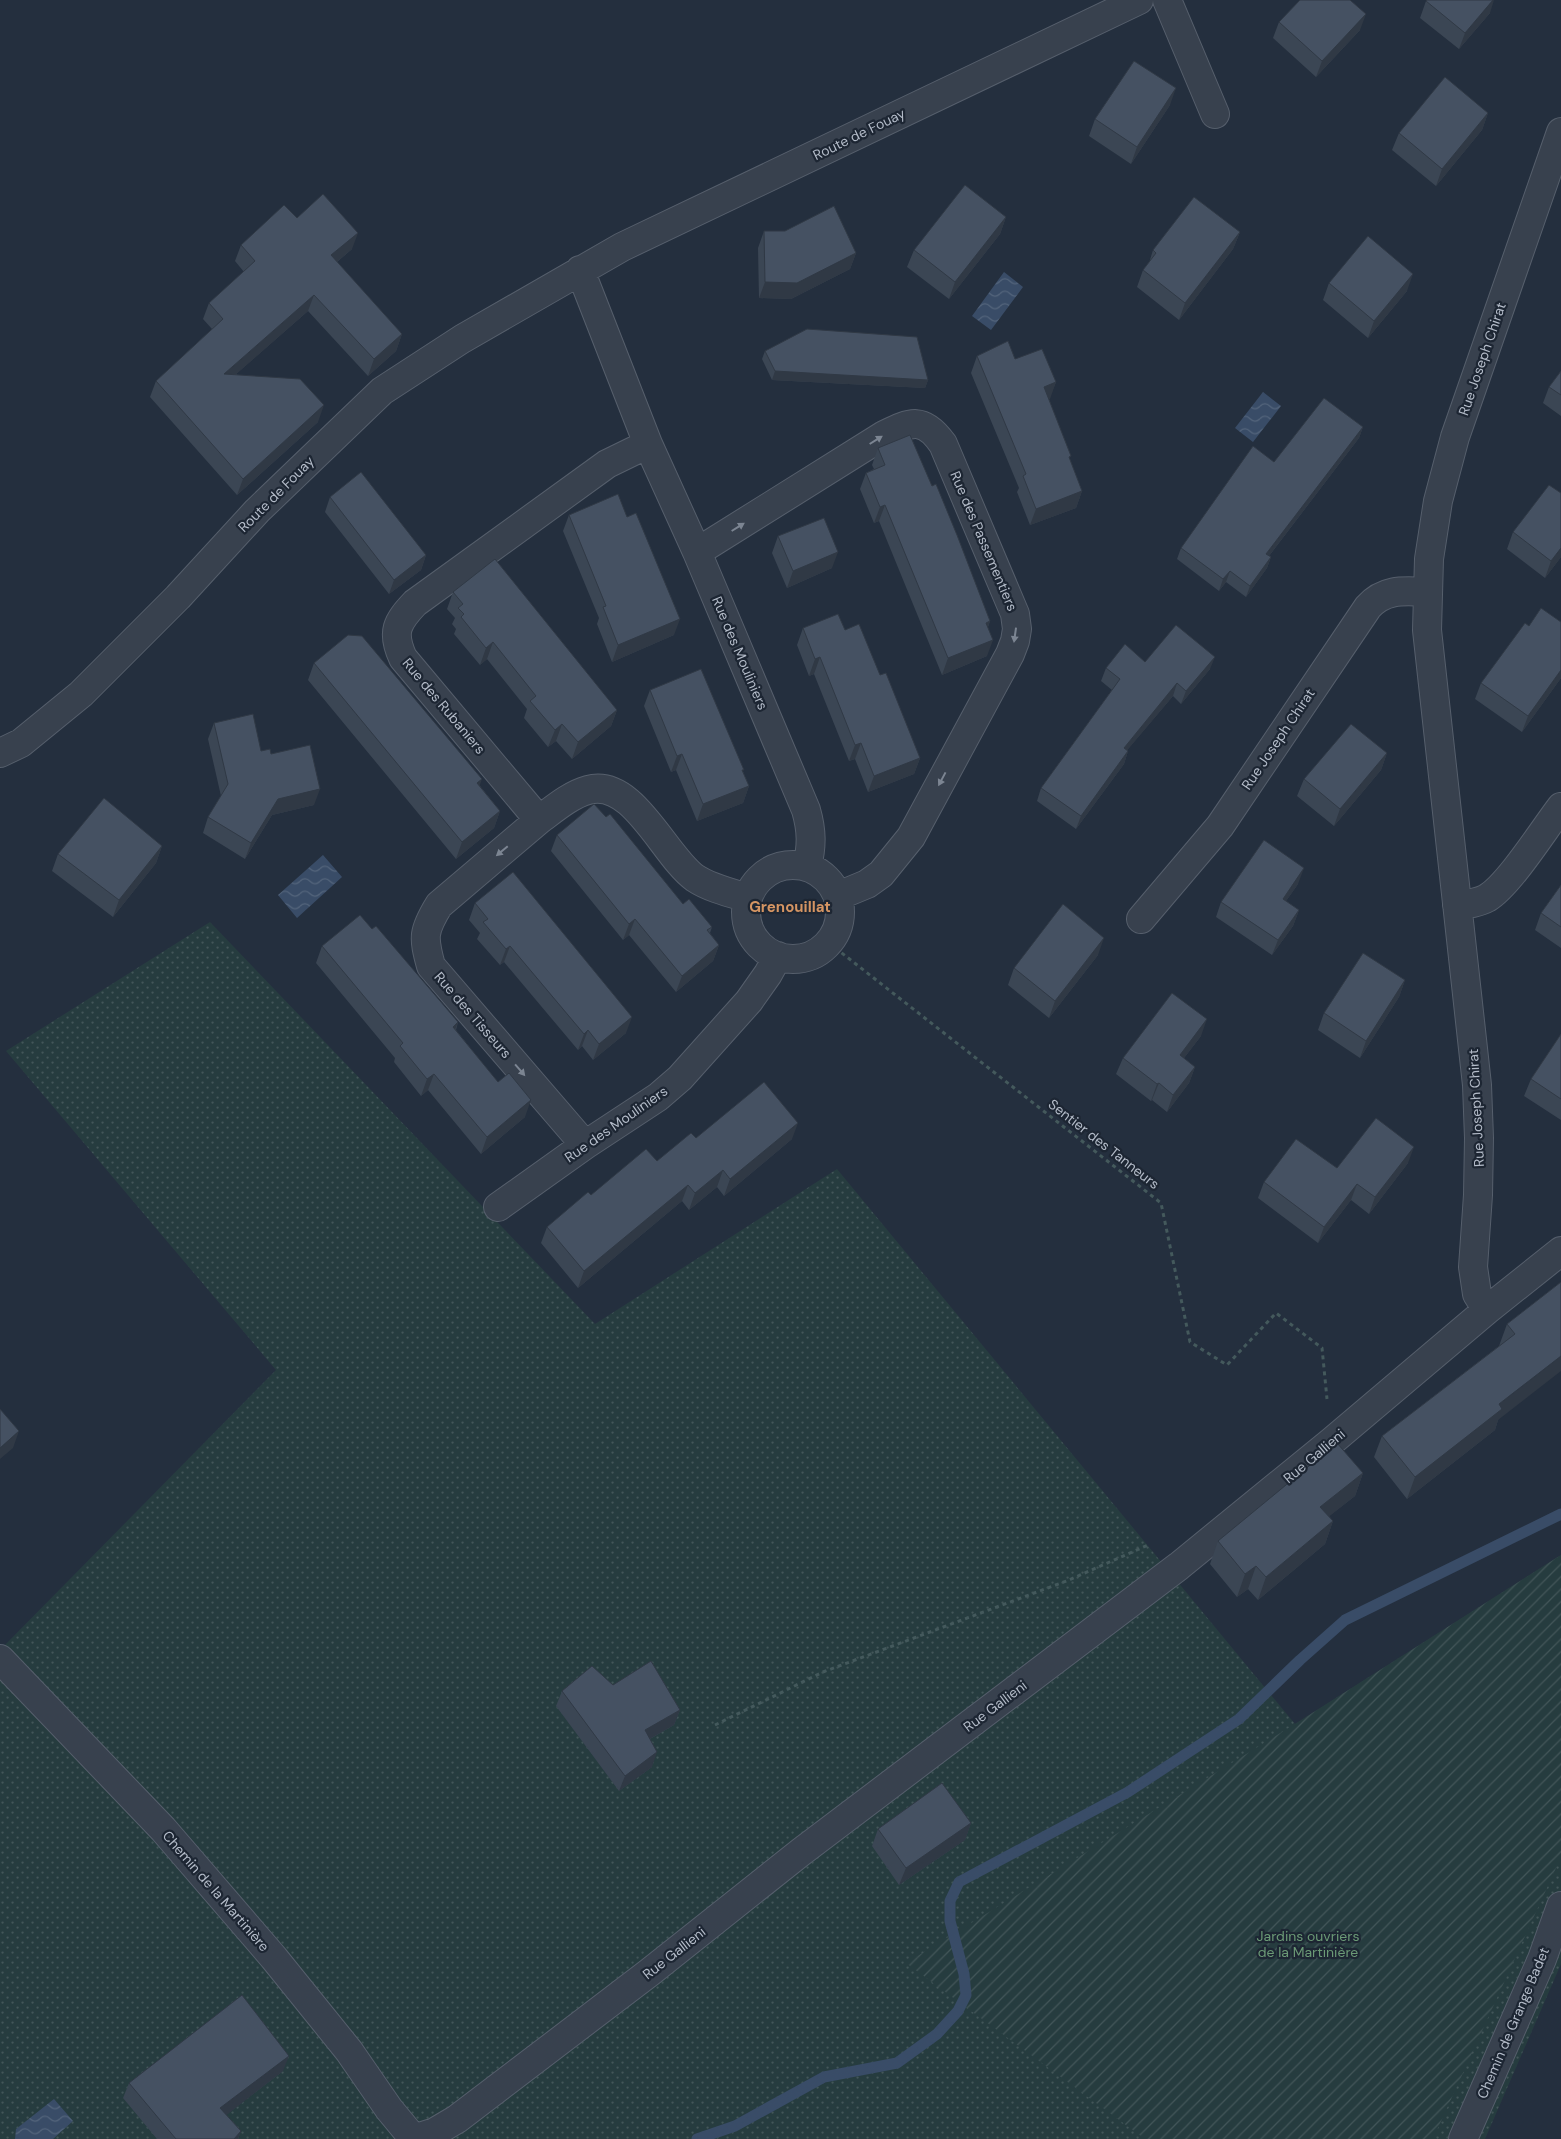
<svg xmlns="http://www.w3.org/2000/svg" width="1561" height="2139" font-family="'DM Sans',sans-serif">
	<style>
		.grass { fill: url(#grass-dots) }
		.garden { fill: url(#garden-furrows) }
		.water { fill: url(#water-waves) }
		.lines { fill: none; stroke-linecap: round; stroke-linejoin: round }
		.stream { stroke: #394c67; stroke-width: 11 }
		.minor-casing { stroke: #565f6c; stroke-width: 30 }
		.path { stroke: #44595c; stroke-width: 3; stroke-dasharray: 4 4; stroke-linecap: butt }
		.minor { stroke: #38414e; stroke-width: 28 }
		.wall { fill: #3b4654 }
		.shaded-wall { fill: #303945 }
		.building { fill: #455162; stroke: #303945 }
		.oneway { fill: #7c8592 }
		.labels { text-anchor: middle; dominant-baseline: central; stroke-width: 4.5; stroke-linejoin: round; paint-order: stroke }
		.street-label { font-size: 14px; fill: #b4bcc9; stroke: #1d2633 }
		.park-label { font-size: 14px; fill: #6b9a76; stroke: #1d2633 }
		.neighbourhood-label { font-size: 15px; font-weight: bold; fill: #d59563; stroke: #1d2633 }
	</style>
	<defs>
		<pattern id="grass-dots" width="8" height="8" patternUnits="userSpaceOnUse" patternTransform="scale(1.25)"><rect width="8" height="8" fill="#263c3f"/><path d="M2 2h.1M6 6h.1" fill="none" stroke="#435659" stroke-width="1.8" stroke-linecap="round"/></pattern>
		<pattern id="garden-furrows" width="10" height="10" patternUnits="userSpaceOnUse" patternTransform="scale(1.25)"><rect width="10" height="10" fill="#263c3f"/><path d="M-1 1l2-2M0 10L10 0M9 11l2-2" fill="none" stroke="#435659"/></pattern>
		<pattern id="water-waves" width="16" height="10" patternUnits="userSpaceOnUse" patternTransform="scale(1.25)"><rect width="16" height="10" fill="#394c67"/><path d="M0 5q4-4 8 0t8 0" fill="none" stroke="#53647b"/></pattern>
	</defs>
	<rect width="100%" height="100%" fill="#242f3e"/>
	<!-- grass -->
	<path class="grass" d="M 210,922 L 595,1324 L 837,1169 L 1295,1724 L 1561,1555 L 1561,1964 L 1485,2139 L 0,2139 L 0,1650 L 276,1370 L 6,1051 Z"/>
	<!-- garden -->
	<path class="garden" d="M 1561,1555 L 1561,1857 L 1433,2139 L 1145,2139 L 906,1963 L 1295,1724 Z"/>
	<!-- water -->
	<path class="water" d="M 1004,272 L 1023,287 L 991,330 L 972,316 Z
		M 1263,392 L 1281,406 L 1253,442 L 1235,428 Z
		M 323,855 L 342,877 L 297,918 L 278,895 Z
		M 54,2099 L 73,2121 L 53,2139 L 15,2139 L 16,2129 Z"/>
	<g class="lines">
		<!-- stream -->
		<path class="stream" d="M 697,2139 L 735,2126 L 824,2077 L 897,2063 L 937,2034 L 958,2011 L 966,1995 L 964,1974 L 950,1921 L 950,1901 L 959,1882 L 1128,1792 L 1239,1719 L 1300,1660 L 1345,1620 L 1561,1514"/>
		<!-- minor casing -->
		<g class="minor-casing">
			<path id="minor" d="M 1167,0 L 1215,114
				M 580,270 L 648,444 L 697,552 L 806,810 C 812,831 812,846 807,867
				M 648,444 L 607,464 L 415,603 C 397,622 391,632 403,658 L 539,820 C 554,809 570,795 588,790 C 633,777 664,856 695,878 C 710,888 731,893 748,898
				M 697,552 L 884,435 C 911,422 923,416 943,444 L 1015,614 L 1017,629 L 1015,641 L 1010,654 L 911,837 L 881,874 L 867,884 L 838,896
				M 0,753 L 21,743 L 81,694 L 178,597 L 257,511 L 382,391 L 462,339 L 622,247 L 1139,0
				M 539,820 L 439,905 C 423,931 423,937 431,966 L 585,1145
				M746 912a47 47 0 1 1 94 0a47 47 0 1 1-94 0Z
				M 1457,905 C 1467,904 1478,903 1487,898 C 1509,885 1544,829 1561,807
				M 1141,919 L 1220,826 L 1368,607 C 1385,588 1405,591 1428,592
				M 498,1207 L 585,1145 L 658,1097 L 680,1078 L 749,1001 L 768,974 L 778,956
				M 1487,1310 L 1477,1294 L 1473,1267 L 1478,1195 L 1479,1138 L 1477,1085 L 1427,630 L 1429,559 L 1438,501 L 1455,437 L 1561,132
				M 0,1659 L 163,1829 L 274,1958 L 349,2051 L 389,2109 L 413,2138
				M 413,2139 L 435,2132 L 457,2119 L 650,1972 L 801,1852 L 1179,1566 L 1331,1442 L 1487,1310 L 1561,1251
				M 1463,2139 L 1542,1959 L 1561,1906"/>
		</g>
		<!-- path -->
		<path class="path" d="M 829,943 L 1161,1203 L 1190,1342 L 1227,1365 L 1276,1313 L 1322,1348 L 1327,1399
			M 715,1725 L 823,1672 L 1069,1580 L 1148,1545"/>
		<!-- minor -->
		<use href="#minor" class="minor"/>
	</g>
	<!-- wall -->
	<path class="wall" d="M 1426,1 L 1490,13 L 1459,49 L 1420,18 Z
		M 1279,22 L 1360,30 L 1316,77 L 1273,38 Z
		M 1170,105 L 1131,164 L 1089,136 L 1095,119 Z
		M 1488,113 L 1482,130 L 1436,186 L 1392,150 L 1399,133 Z
		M 1006,217 L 1000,234 L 949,299 L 907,267 L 914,250 Z
		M 297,218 L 352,249 L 337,262 L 402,334 L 396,351 L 368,376 L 308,311 L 236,374 L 318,422 L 237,495 L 150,397 L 156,381 L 212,329 L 203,319 L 209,303 L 244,272 L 235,261 L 241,245 Z
		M 764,231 L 785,231 L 856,253 L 850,269 L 791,299 L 759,298 L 758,248 Z
		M 1240,232 L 1233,249 L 1179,320 L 1137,287 L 1143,270 L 1149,263 L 1153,250 Z
		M 1329,283 L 1407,291 L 1368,338 L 1323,300 Z
		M 765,351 L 928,380 L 925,388 L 772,380 L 762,359 Z
		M 977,356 L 1015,359 L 1056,382 L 1049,399 L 1070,460 L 1082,491 L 1076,508 L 1030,525 L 1017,492 L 1019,488 L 971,373 Z
		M 1561,371 L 1561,416 L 1543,403 L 1549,387 Z
		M 1363,427 L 1359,438 L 1269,556 L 1271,557 L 1267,568 L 1246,597 L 1226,582 L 1219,591 L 1177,559 L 1181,548 L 1274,462 Z
		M 878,448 L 990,621 L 988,627 L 987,656 L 942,675 L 879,521 L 874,523 L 860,489 L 866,473 L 874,469 L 872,465 Z
		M 330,497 L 426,555 L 421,570 L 389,594 L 325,512 Z
		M 569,515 L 627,517 L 674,635 L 612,662 L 597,624 L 599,618 L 563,531 Z
		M 1513,532 L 1561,557 L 1545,578 L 1507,549 Z
		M 778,536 L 832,568 L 787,588 L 772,553 Z
		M 453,592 L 617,710 L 611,726 L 572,759 L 556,741 L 548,747 L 524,718 L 527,709 L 487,659 L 480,665 L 454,634 L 456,629 L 452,624 L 455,618 L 447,609 Z
		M 1561,622 L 1561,678 L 1522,732 L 1475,699 L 1481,683 Z
		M 803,628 L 845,630 L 880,675 L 920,758 L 914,774 L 868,792 L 855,759 L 849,761 L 814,674 L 809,676 L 797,645 Z
		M 1145,662 L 1210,669 L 1181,704 L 1173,696 L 1127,750 L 1128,751 L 1124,764 L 1076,829 L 1037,801 L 1041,788 L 1112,690 L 1101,681 L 1106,668 Z
		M 314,663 L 480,786 L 500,811 L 494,828 L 456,859 L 308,680 Z
		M 650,690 L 743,772 L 749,786 L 743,803 L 697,821 L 676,770 L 671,772 L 644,706 Z
		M 214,723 L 261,751 L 271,754 L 314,805 L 272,815 L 245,859 L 203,833 L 208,817 L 221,796 L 208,739 Z
		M 1387,753 L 1381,770 L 1334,826 L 1297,796 L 1304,779 Z
		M 557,835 L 683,904 L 712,927 L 710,933 L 719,945 L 713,961 L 676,992 L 629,935 L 623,940 L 551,851 Z
		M 162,846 L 156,863 L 113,917 L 52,871 L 58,854 Z
		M 1298,884 L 1286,901 L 1299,910 L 1293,926 L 1272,955 L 1216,917 L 1221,902 Z
		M 1561,885 L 1561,948 L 1535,930 L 1541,913 Z
		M 475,903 L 626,1033 L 593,1060 L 582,1046 L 578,1050 L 504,962 L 500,965 L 477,939 L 480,933 L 469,920 Z
		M 372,929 L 458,1022 L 456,1030 L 525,1117 L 481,1154 L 428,1090 L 421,1096 L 394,1062 L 395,1058 L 316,963 L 322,946 Z
		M 1098,955 L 1049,1018 L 1008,985 L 1014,968 Z
		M 1405,980 L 1399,997 L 1360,1058 L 1318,1030 L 1324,1013 Z
		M 1561,1034 L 1561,1120 L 1524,1096 L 1531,1079 Z
		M 1201,1036 L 1184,1058 L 1195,1067 L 1189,1083 L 1167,1112 L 1152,1100 L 1151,1101 L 1116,1074 L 1123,1058 Z
		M 696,1138 L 792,1139 L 724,1196 L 717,1187 L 689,1210 L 682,1201 L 578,1288 L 541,1243 L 547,1227 L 591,1195 L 657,1161 Z
		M 1408,1163 L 1369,1214 L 1351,1200 L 1318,1243 L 1258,1198 L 1264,1182 L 1337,1168 Z
		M 1561,1282 L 1498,1420 L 1495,1430 L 1407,1499 L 1374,1457 L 1382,1436 L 1499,1346 L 1507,1324 Z
		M 1363,1473 L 1355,1496 L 1329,1516 L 1333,1521 L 1325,1544 L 1258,1600 L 1248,1589 L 1237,1597 L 1210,1564 L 1218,1541 Z
		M 613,1685 L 680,1710 L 674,1725 L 650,1739 L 652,1767 L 619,1791 L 556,1706 L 562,1691 Z
		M 971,1823 L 965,1840 L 899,1885 L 872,1846 L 878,1829 Z
		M 283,2071 L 226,2115 L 241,2131 L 238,2139 L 157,2139 L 123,2098 L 129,2083 Z"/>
	<!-- shaded-wall -->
	<path class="shaded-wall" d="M 1493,0 L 1494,0 L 1490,13 L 1459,49 L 1465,33 Z
		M 1366,14 L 1360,30 L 1316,77 L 1322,61 Z
		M 1176,88 L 1170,105 L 1131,164 L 1137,147 Z
		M 1488,113 L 1482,130 L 1436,186 L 1442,169 Z
		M 1006,217 L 1000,234 L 949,299 L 955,282 Z
		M 1240,232 L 1233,249 L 1179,320 L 1185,303 Z
		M 358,233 L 352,249 L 325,272 L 331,255 Z
		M 856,253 L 850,269 L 791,299 L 759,298 L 765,282 Z
		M 1413,274 L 1407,291 L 1368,338 L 1374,321 Z
		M 314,295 L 308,311 L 218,390 L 224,374 Z
		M 402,334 L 396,351 L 368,376 L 374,359 Z
		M 775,371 L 928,380 L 925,388 L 772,380 Z
		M 1056,382 L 1050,399 L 1038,403 L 1044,387 Z
		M 324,405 L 318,422 L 237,495 L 243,479 Z
		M 1363,427 L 1359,438 L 1262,565 L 1266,554 Z
		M 1082,491 L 1076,508 L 1030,525 L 1036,509 Z
		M 885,505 L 879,521 L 874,523 L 880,507 Z
		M 1561,548 L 1561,557 L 1545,578 L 1551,561 Z
		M 838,552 L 832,568 L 787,588 L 793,571 Z
		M 426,555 L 421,570 L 389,594 L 394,580 Z
		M 1271,557 L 1267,568 L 1246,597 L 1250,586 Z
		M 1230,571 L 1226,582 L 1219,591 L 1223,579 Z
		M 680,619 L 674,635 L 612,662 L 618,645 Z
		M 990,621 L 984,638 L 986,623 Z
		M 993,640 L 987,656 L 942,675 L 948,658 Z
		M 493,642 L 487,659 L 480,665 L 486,648 Z
		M 820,657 L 814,674 L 809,676 L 815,659 Z
		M 1215,657 L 1210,669 L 1181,704 L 1186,691 Z
		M 1561,670 L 1561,678 L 1522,732 L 1528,716 Z
		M 1177,683 L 1173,696 L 1119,760 L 1124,748 Z
		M 617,710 L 611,726 L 572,759 L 578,742 Z
		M 562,724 L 556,741 L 548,747 L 555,730 Z
		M 861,743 L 855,759 L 849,761 L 855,745 Z
		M 1128,751 L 1124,764 L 1076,829 L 1081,816 Z
		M 1387,753 L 1381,770 L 1334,826 L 1340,809 Z
		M 682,754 L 676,770 L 671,772 L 677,756 Z
		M 920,758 L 914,774 L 868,792 L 874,776 Z
		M 482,779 L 476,796 L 477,783 Z
		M 749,786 L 743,803 L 697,821 L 703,804 Z
		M 320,789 L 314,805 L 272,815 L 245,859 L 251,843 L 278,799 Z
		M 500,811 L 494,828 L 456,859 L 462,842 Z
		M 162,846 L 156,863 L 113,917 L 119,900 Z
		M 1304,868 L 1298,884 L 1277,914 L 1283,899 Z
		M 1299,910 L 1293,926 L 1272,955 L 1278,940 Z
		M 635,919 L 629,935 L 623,940 L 629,924 Z
		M 1104,938 L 1098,955 L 1049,1018 L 1055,1001 Z
		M 719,945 L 713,961 L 676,992 L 682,976 Z
		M 510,946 L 504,962 L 500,965 L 506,949 Z
		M 1405,980 L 1399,997 L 1360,1058 L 1366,1041 Z
		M 632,1017 L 626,1033 L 593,1060 L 599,1044 Z
		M 1207,1019 L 1201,1036 L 1174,1071 L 1180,1055 Z
		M 458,1022 L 452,1038 L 453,1027 Z
		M 588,1030 L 582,1046 L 578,1050 L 584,1034 Z
		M 1195,1067 L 1189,1083 L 1167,1112 L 1173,1095 Z
		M 434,1074 L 428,1090 L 421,1096 L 427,1079 Z
		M 1159,1083 L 1152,1100 L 1151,1101 L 1157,1084 Z
		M 531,1100 L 525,1117 L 481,1154 L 487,1137 Z
		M 798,1123 L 792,1139 L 724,1196 L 730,1179 Z
		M 1414,1147 L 1408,1163 L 1369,1214 L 1375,1197 Z
		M 723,1170 L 717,1187 L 689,1210 L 695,1193 Z
		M 1357,1184 L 1351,1200 L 1318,1243 L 1324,1227 Z
		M 688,1185 L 682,1201 L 578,1288 L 584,1271 Z
		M 1561,1356 L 1561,1371 L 1498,1420 L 1495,1430 L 1407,1499 L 1415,1477 L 1499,1404 Z
		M 19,1431 L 13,1448 L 0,1459 L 0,1448 Z
		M 1363,1473 L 1355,1496 L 1312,1530 L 1320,1507 Z
		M 1333,1521 L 1325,1544 L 1258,1600 L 1266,1577 Z
		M 1256,1566 L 1248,1589 L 1237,1597 L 1245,1574 Z
		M 680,1710 L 674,1725 L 639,1745 L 645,1730 Z
		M 657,1752 L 652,1767 L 619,1791 L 625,1776 Z
		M 971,1823 L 965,1840 L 899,1885 L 906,1868 Z
		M 289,2056 L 283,2071 L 215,2124 L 220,2108 Z
		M 241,2131 L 238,2139 L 234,2139 Z"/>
	<!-- building -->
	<path class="building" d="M 1300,0 L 1350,0 L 1366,14 L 1322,61 L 1279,22 Z
		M 1427,0 L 1493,0 L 1465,33 L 1426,1 Z
		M 1134,61 L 1176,88 L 1137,147 L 1095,119 Z
		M 1445,77 L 1488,113 L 1442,169 L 1399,133 Z
		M 965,185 L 1006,217 L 955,282 L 914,250 Z
		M 323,194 L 358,233 L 331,255 L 402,334 L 374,359 L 314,295 L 224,374 L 300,379 L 324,405 L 243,479 L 156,381 L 223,319 L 209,303 L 255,261 L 241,245 L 284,205 L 297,218 Z
		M 1194,197 L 1240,232 L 1185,303 L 1143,270 L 1156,253 L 1153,250 Z
		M 834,206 L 856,253 L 797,283 L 765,282 L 764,231 L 785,231 Z
		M 1368,236 L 1413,274 L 1374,321 L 1329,283 Z
		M 807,329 L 917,337 L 928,380 L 775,371 L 765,351 Z
		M 1008,341 L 1015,359 L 1042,349 L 1056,382 L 1044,387 L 1071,456 L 1069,457 L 1082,491 L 1036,509 L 1023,476 L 1026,474 L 977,356 Z
		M 1561,371 L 1561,395 L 1549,387 Z
		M 1324,398 L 1363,427 L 1266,554 L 1271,557 L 1250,586 L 1230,571 L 1223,579 L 1181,548 L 1253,446 L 1274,462 Z
		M 910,435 L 932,486 L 936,484 L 957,535 L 990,621 L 986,623 L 993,640 L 948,658 L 885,505 L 880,507 L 866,473 L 885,465 L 878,448 Z
		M 361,472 L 426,555 L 394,580 L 330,497 Z
		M 1549,485 L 1561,493 L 1561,548 L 1551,561 L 1513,532 Z
		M 618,494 L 627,517 L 636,513 L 680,619 L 618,645 L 603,607 L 606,606 L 569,515 Z
		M 824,518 L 838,552 L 793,571 L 778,536 Z
		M 495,559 L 617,710 L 578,742 L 562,724 L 555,730 L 530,701 L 536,696 L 493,642 L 486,648 L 461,617 L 464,614 L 458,608 L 463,604 L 453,592 Z
		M 1541,608 L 1561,622 L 1561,670 L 1528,716 L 1481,683 L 1525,623 L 1529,626 Z
		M 838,614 L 845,630 L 859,624 L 880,675 L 886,673 L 920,758 L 874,776 L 861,743 L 855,745 L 820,657 L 815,659 L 803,628 Z
		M 1176,625 L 1215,657 L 1186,691 L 1177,683 L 1124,748 L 1128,751 L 1081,816 L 1041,788 L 1120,679 L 1106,668 L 1125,644 L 1145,662 Z
		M 348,635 L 362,636 L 482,779 L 477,783 L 500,811 L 462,842 L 314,663 Z
		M 701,669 L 744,770 L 742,770 L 749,786 L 703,804 L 682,754 L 677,756 L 650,690 Z
		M 253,714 L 261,751 L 270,749 L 271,754 L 310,745 L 320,789 L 278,799 L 251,843 L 208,817 L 228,784 L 214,723 Z
		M 1351,724 L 1387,753 L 1340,809 L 1304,779 Z
		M 104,798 L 162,846 L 119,900 L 58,854 Z
		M 594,804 L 606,817 L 610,814 L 683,904 L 689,899 L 712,927 L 707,930 L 719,945 L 682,976 L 635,919 L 629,924 L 557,835 Z
		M 1264,840 L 1304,868 L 1283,899 L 1299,910 L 1278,940 L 1221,902 Z
		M 513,872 L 632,1017 L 599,1044 L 588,1030 L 584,1034 L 510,946 L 506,949 L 483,922 L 488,919 L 475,903 Z
		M 1561,885 L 1561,927 L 1541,913 Z
		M 1063,904 L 1104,938 L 1055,1001 L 1014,968 Z
		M 360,915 L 372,929 L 376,926 L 458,1022 L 453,1027 L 498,1082 L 509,1073 L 531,1100 L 487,1137 L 434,1074 L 427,1079 L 400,1046 L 403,1043 L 322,946 Z
		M 1363,953 L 1405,980 L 1366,1041 L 1324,1013 Z
		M 1172,993 L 1207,1019 L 1180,1055 L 1195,1067 L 1173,1095 L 1159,1083 L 1157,1084 L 1123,1058 Z
		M 1561,1034 L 1561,1099 L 1531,1079 Z
		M 764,1082 L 798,1123 L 730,1179 L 723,1170 L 695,1193 L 688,1185 L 584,1271 L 547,1227 L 588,1192 L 591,1195 L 646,1149 L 657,1161 L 691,1133 L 696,1138 Z
		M 1376,1118 L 1414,1147 L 1375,1197 L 1357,1184 L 1324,1227 L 1264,1182 L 1296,1139 L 1337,1168 Z
		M 1561,1282 L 1561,1356 L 1499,1404 L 1502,1409 L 1415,1477 L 1382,1436 L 1515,1334 L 1507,1324 Z
		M 0,1409 L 19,1431 L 0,1448 Z
		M 1337,1443 L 1363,1473 L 1320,1507 L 1333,1521 L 1266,1577 L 1256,1566 L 1245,1574 L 1218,1541 Z
		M 651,1661 L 680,1710 L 645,1730 L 657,1752 L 625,1776 L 562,1691 L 592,1666 L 613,1685 Z
		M 942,1783 L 971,1823 L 906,1868 L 878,1829 Z
		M 242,1995 L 289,2056 L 220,2108 L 241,2131 L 234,2139 L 176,2139 L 129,2083 Z"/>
	<!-- one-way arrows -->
	<defs><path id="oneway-solid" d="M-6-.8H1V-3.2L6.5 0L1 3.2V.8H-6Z" transform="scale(1.25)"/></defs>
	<g class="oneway">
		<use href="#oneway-solid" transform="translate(876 440) rotate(-32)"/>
		<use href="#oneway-solid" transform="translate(738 527) rotate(-32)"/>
		<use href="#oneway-solid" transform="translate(1015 635) rotate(98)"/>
		<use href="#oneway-solid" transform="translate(942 779) rotate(118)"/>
		<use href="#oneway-solid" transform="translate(502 851) rotate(140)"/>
		<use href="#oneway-solid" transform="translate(520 1070) rotate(49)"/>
	</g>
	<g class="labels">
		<!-- street labels -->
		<g class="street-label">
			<text transform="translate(859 134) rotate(-26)">Route de Fouay</text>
			<text transform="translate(1482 359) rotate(-71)">Rue Joseph Chirat</text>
			<text transform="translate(276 494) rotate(-45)">Route de Fouay</text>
			<text transform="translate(984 541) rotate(67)">Rue des Passementiers</text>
			<text transform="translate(740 653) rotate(67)">Rue des Mouliniers</text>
			<text transform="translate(444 706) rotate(50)">Rue des Rubaniers</text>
			<text transform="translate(1278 739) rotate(-56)">Rue Joseph Chirat</text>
			<text transform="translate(473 1015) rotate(49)">Rue des Tisseurs</text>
			<text transform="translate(1476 1108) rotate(-93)">Rue Joseph Chirat</text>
			<text transform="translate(616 1124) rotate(-35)">Rue des Mouliniers</text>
			<text transform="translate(1104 1144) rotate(38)">Sentier des Tanneurs</text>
			<text transform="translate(1314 1456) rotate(-40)">Rue Gallieni</text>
			<text transform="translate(995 1706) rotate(-37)">Rue Gallieni</text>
			<text transform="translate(216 1891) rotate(49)">Chemin de la Martinière</text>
			<text transform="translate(674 1953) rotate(-38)">Rue Gallieni</text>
			<text transform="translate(1513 2023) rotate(-67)">Chemin de Grange Badet</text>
		</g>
		<!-- park labels -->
		<g class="park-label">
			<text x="1308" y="1936">Jardins ouvriers<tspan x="1308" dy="16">de la Martinière</tspan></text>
		</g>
		<!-- neighbourhood labels -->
		<g class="neighbourhood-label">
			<text x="790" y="907">Grenouillat</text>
		</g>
	</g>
</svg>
